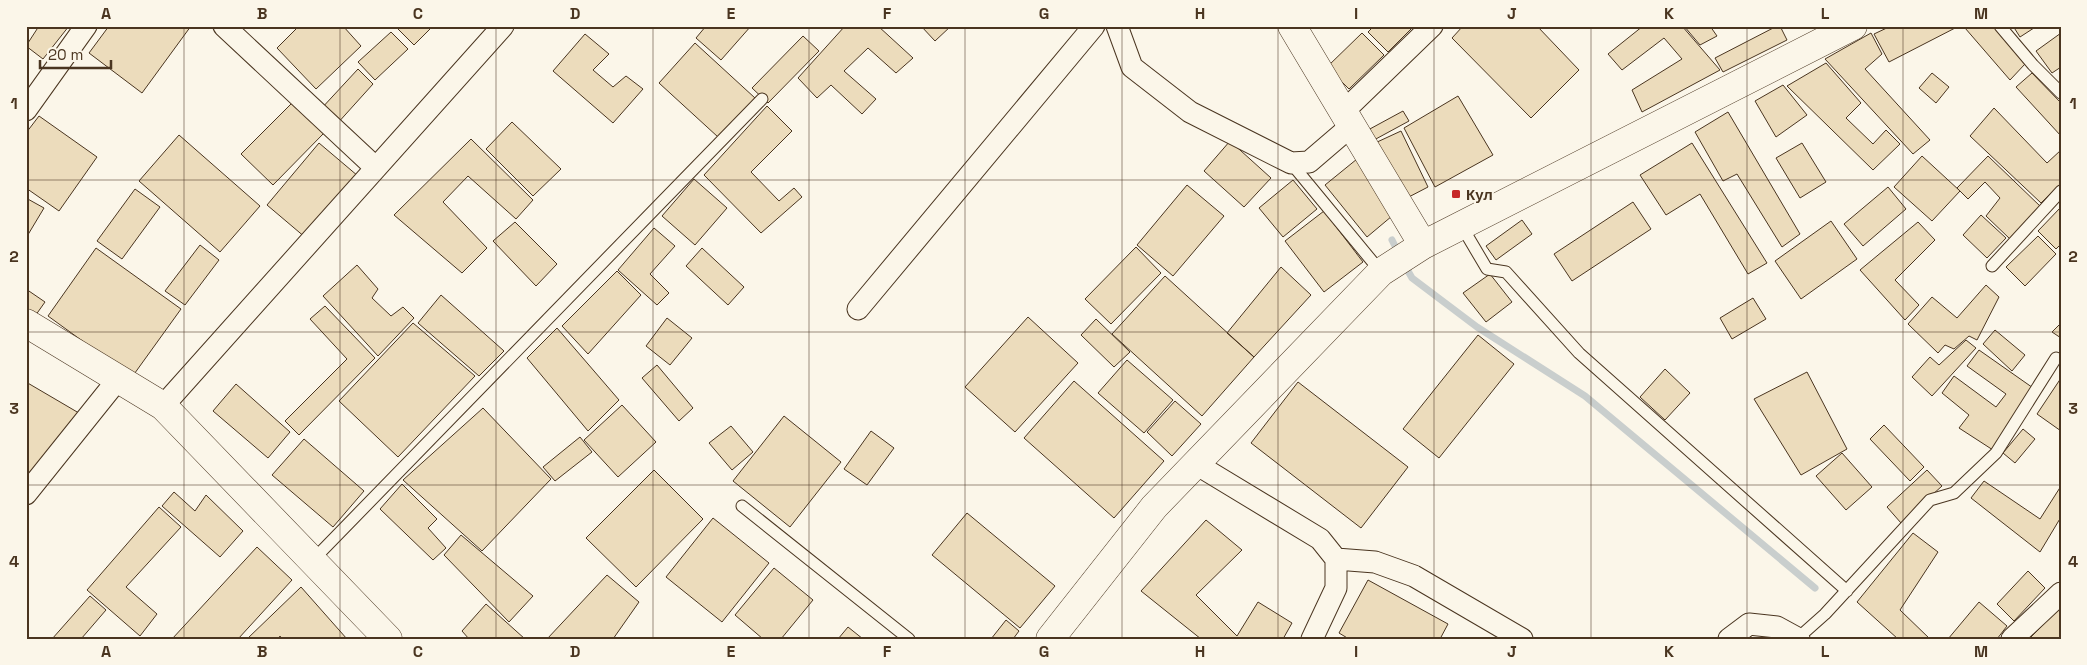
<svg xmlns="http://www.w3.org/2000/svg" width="2087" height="665" font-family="'Space Grotesk',sans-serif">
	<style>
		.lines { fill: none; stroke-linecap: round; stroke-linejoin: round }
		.stream { stroke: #c9cecd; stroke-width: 7 }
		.building { fill: #ecdcbc; stroke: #4a3520 }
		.lane-casing { stroke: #4a3520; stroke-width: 13 }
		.street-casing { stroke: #4a3520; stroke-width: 23 }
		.secondary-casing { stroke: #4a3520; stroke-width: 29 }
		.lane { stroke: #fbf6e9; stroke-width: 11 }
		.street { stroke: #fbf6e9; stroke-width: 21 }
		.secondary { stroke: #fbf6e9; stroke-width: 28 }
		.grid { fill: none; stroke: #4a3520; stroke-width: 1; stroke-opacity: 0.55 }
		.poi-dot { fill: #c62828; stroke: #fbf6e9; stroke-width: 2 }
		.labels { text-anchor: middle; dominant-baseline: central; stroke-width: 4; stroke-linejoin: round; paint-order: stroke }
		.poi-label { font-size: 15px; font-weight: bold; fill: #4a3520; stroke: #fbf6e9; text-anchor: start }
		.neatline { fill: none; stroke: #4a3520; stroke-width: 2 }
		.grid-label { font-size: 16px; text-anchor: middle; font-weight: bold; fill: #4a3520 }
	</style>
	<rect width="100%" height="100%" fill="#fbf6e9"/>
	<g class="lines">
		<!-- stream -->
		<path class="stream" d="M 1392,240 L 1399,254
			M 1404,264 L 1412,278 L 1477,327 L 1585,396 L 1815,588"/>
	</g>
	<!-- building -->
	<path class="building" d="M 39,26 L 69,26 L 43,59 L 26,46 Z
		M 109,26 L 191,26 L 142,93 L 89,53 Z
		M 299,26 L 343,26 L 361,46 L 316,89 L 277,48 Z
		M 395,26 L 433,26 L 414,45 Z
		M 706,26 L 751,26 L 721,60 L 696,38 Z
		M 845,26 L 878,26 L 913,58 L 896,73 L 868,48 L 844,71 L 876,99 L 862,114 L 831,85 L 817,98 L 798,78 Z
		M 921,26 L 951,26 L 935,41 Z
		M 1374,26 L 1414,26 L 1388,52 L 1368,32 Z
		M 1463,26 L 1537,26 L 1579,70 L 1531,118 L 1452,38 Z
		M 1643,26 L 1682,26 L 1720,70 L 1642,112 L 1632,90 L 1682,59 L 1664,38 L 1622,70 L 1608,54 Z
		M 1684,26 L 1710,26 L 1717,36 L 1700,45 Z
		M 1777,26 L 1780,26 L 1787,40 L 1723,72 L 1715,58 Z
		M 1891,26 L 1959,26 L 1889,62 L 1874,34 Z
		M 1967,26 L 1993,26 L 2025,64 L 2010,80 L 1965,28 Z
		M 2013,26 L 2037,26 L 2020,37 Z
		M 391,32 L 408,49 L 375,80 L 358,62 Z
		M 1362,33 L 1384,55 L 1349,89 L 1327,67 Z
		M 1871,33 L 1882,54 L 1865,69 L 1930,140 L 1913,154 L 1825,59 Z
		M 2061,33 L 2061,67 L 2052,73 L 2036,51 Z
		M 585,34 L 609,54 L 593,70 L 613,87 L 626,76 L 643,89 L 613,123 L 553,71 Z
		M 803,36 L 819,51 L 768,103 L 752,88 Z
		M 695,43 L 755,98 L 718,137 L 659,83 Z
		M 1826,63 L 1861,103 L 1846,118 L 1873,144 L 1886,130 L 1900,144 L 1873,170 L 1787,86 Z
		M 358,69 L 373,84 L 336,125 L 320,110 Z
		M 1932,73 L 1949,87 L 1936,103 L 1919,88 Z
		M 2032,73 L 2061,103 L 2061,136 L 2016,87 Z
		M 1783,85 L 1807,115 L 1776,137 L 1755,101 Z
		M 1458,96 L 1493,155 L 1435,187 L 1404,128 Z
		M 293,102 L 324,133 L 273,185 L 241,154 Z
		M 767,106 L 792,131 L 751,172 L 779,201 L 794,188 L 802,197 L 761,233 L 704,175 Z
		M 1994,108 L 2047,163 L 2061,150 L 2061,183 L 2041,203 L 1970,136 Z
		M 1403,111 L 1409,121 L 1374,140 L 1368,130 Z
		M 1728,112 L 1800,234 L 1782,247 L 1737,174 L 1723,181 L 1695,132 Z
		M 39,116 L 97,157 L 59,211 L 26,188 L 26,133 Z
		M 512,122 L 561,169 L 533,196 L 486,149 Z
		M 1401,131 L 1428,187 L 1403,200 L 1375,143 Z
		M 179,135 L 260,206 L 220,252 L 139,181 Z
		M 471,139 L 533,200 L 516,219 L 468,176 L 443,202 L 487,248 L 462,273 L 394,215 Z
		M 1230,141 L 1271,178 L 1244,207 L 1204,171 Z
		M 319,143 L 358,176 L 306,238 L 267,205 Z
		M 1692,143 L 1767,263 L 1748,274 L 1700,194 L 1666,215 L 1640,175 Z
		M 1802,143 L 1826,182 L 1800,198 L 1776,158 Z
		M 1922,156 L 1960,191 L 1932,221 L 1894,187 Z
		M 1988,156 L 2041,207 L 2010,239 L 1986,216 L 2000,198 L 1985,182 L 1968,199 L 1957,188 Z
		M 1357,159 L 1398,211 L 1367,237 L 1325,185 Z
		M 694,179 L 727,208 L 695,245 L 662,216 Z
		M 1293,180 L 1317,209 L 1283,237 L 1259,208 Z
		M 1187,185 L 1224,216 L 1173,276 L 1137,245 Z
		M 1888,187 L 1906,209 L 1863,246 L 1844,224 Z
		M 135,189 L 160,207 L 122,259 L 97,241 Z
		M 26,198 L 44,208 L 26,238 Z
		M 1633,202 L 1651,229 L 1572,281 L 1554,254 Z
		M 2061,207 L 2061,244 L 2056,249 L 2038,231 Z
		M 1324,211 L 1363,262 L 1324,292 L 1285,241 Z
		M 1981,215 L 2006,238 L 1987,258 L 1963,235 Z
		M 1522,220 L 1532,234 L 1496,260 L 1486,246 Z
		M 1831,221 L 1857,259 L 1801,299 L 1775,261 Z
		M 515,222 L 557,264 L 536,286 L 493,241 Z
		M 1918,222 L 1935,240 L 1895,280 L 1919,305 L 1905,320 L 1860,270 Z
		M 654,228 L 675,246 L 650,274 L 669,293 L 657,305 L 618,270 Z
		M 2038,236 L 2056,254 L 2025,286 L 2006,267 Z
		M 200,245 L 219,260 L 185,305 L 165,291 Z
		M 1136,247 L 1161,273 L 1111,324 L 1085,299 Z
		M 96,248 L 181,309 L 132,377 L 48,316 Z
		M 702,248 L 744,287 L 728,305 L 686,266 Z
		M 357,265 L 378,289 L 372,298 L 391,316 L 403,307 L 414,318 L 378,356 L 323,296 Z
		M 1281,267 L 1311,295 L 1254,357 L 1227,333 Z
		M 617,271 L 641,295 L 588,354 L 562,326 Z
		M 1490,274 L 1512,302 L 1486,322 L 1463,293 Z
		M 1165,276 L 1254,357 L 1202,416 L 1112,334 Z
		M 1986,285 L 1999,297 L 1977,340 L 1969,336 L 1954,349 L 1945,345 L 1938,353 L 1908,324 L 1932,297 L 1957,318 Z
		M 26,289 L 45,302 L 28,326 L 26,325 Z
		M 441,295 L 504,351 L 479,376 L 418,323 Z
		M 1753,298 L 1766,319 L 1732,339 L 1720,318 Z
		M 325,306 L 375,358 L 299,435 L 285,421 L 347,359 L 310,319 Z
		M 1028,317 L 1078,363 L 1015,432 L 965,387 Z
		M 667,318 L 692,338 L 670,365 L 646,346 Z
		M 1096,319 L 1130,352 L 1114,367 L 1081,335 Z
		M 413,323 L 475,376 L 398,457 L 339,401 Z
		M 2061,323 L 2061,338 L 2052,332 Z
		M 557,328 L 619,400 L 588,431 L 527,358 Z
		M 1995,330 L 2025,355 L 2012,371 L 1983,344 Z
		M 1478,335 L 1514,364 L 1439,458 L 1403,429 Z
		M 1966,340 L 1976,348 L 1932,396 L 1912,377 L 1930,357 L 1939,365 Z
		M 1979,350 L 2036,390 L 1993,450 L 1959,428 L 1969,415 L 1942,393 L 1954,376 L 1996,407 L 2006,394 L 1967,366 Z
		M 1127,360 L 1173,400 L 1144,433 L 1098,393 Z
		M 657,365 L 693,408 L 679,421 L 642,378 Z
		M 1665,369 L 1690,393 L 1665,420 L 1640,397 Z
		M 1807,372 L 1847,449 L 1801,475 L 1754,399 Z
		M 2061,378 L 2061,431 L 2037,414 Z
		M 1074,381 L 1164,461 L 1114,518 L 1024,438 Z
		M 26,382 L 84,416 L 26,482 Z
		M 1298,382 L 1408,467 L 1361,528 L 1251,443 Z
		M 236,384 L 290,432 L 268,458 L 213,411 Z
		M 1175,401 L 1201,424 L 1172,456 L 1147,432 Z
		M 622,405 L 656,442 L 618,477 L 584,440 Z
		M 483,408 L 551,479 L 482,551 L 403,480 Z
		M 784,416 L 841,462 L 790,527 L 733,481 Z
		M 1884,425 L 1924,467 L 1910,481 L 1870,439 Z
		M 731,426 L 753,452 L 732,470 L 709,443 Z
		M 2023,429 L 2035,439 L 2015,463 L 2003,453 Z
		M 871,431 L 894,448 L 867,485 L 844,469 Z
		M 580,437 L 592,452 L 555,481 L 543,467 Z
		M 304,439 L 364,491 L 333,527 L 272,475 Z
		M 1842,453 L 1872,487 L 1846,510 L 1816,476 Z
		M 654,470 L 703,519 L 636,587 L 586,538 Z
		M 1927,470 L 1942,486 L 1901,523 L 1887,507 Z
		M 1984,481 L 2040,519 L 2061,486 L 2061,517 L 2040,552 L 1971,498 Z
		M 402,484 L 437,519 L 428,528 L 446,548 L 433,560 L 380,509 Z
		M 174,492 L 195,511 L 206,495 L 243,531 L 220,557 L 162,506 Z
		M 159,507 L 181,527 L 126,587 L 157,614 L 140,636 L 87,590 Z
		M 967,513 L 1055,586 L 1020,628 L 932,555 Z
		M 713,518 L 769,563 L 722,622 L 666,577 Z
		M 1206,520 L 1242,550 L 1196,595 L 1237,636 L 1258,602 L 1292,623 L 1283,639 L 1201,639 L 1141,591 Z
		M 1913,533 L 1938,552 L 1900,610 L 1930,639 L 1898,639 L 1857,602 Z
		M 461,535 L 533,596 L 509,622 L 444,555 Z
		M 257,547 L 292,580 L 238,639 L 172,639 Z
		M 774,568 L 813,600 L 781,639 L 763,639 L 735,615 Z
		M 2028,571 L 2045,588 L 2014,621 L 1997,604 Z
		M 607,575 L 639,602 L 613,639 L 547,639 Z
		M 1368,580 L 1448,624 L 1440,639 L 1349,639 L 1339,633 Z
		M 301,587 L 347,639 L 282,639 L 280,636 L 278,639 L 247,639 Z
		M 90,596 L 106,610 L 81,639 L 52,639 Z
		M 1979,602 L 2007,626 L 1997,639 L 1948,639 Z
		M 486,604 L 525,639 L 469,639 L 462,631 Z
		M 2061,607 L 2061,639 L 2029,639 Z
		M 1006,620 L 1019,631 L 1013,639 L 991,639 Z
		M 848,627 L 863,639 L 838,639 Z"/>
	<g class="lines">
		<!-- lane casing -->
		<g class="lane-casing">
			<path id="lane" d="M 2000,26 L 2033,65 L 2061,93
				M 1291,163 L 1381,272
				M 1461,225 L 1487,269 L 1506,272 L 1579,353 L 1847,591
				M 1992,266 L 2061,191
				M 742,506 L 909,639
				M 312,561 L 762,99
				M 1798,638 L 1825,614 L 1930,500 L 1954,493 L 1996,453 L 2056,358"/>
		</g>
		<!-- street casing -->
		<g class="street-casing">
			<path id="street" d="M 224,26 L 376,168
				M 1117,26 L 1132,67 L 1190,112 L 1291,163 L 1309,162 L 1351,126
				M 26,110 L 86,26
				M 1343,112 L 1432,26
				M 858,309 L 1094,26
				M 163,406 L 503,26
				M 1196,464 L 1320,539 L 1336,559 L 1336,588 L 1312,639
				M 26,494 L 119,378
				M 1336,559 L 1375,562 L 1414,576 L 1522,639
				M 1729,639 L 1749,624 L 1777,627 L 1799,639
				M 2012,639 L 2061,593"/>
		</g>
		<!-- secondary casing -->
		<g class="secondary-casing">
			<path id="secondary" d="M 1292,26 L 1423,245
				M 26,323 L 163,406 L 388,639
				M 1050,639 L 1154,507 L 1381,272 L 1423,245 L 1853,26"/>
		</g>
		<!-- lane -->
		<use href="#lane" class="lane"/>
		<!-- street -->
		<use href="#street" class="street"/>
		<!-- secondary -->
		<use href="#secondary" class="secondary"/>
	</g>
	<!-- grid -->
	<path class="grid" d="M 184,26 L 184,639M 340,26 L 340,639M 496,26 L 496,639M 653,26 L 653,639M 809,26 L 809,639M 965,26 L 965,639M 1122,26 L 1122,639M 1278,26 L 1278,639M 1434,26 L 1434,639M 1591,26 L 1591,639M 1747,26 L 1747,639M 1903,26 L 1903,639M 26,180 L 2061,180M 26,332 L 2061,332M 26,485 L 2061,485"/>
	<!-- markers -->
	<rect class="poi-dot" x="1451" y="189" width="10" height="10" rx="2.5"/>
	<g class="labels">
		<!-- poi labels -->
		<g class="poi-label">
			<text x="1466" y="194">Кул</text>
		</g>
	</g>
	<!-- border -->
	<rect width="2087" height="665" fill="none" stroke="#fbf6e9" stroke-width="55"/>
	<!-- scale -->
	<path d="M40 60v8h71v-8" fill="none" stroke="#4a3520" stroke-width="2.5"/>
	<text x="48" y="60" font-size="15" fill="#4a3520" stroke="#fbf6e9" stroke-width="4" paint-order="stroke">20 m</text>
	<rect x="28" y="28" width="2032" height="610" class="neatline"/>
	<g class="grid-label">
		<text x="106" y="19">A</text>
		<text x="262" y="19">B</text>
		<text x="418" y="19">C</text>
		<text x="575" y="19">D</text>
		<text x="731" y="19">E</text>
		<text x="887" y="19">F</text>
		<text x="1044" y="19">G</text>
		<text x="1200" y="19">H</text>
		<text x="1356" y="19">I</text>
		<text x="1512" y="19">J</text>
		<text x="1669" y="19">K</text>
		<text x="1825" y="19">L</text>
		<text x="1981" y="19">M</text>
		<text x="14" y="109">1</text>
		<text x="2073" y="109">1</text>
		<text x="14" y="262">2</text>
		<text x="2073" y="262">2</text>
		<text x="14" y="414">3</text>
		<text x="2073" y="414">3</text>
		<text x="14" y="567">4</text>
		<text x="2073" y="567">4</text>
		<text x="106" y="657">A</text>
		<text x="262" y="657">B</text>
		<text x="418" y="657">C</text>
		<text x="575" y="657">D</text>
		<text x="731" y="657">E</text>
		<text x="887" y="657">F</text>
		<text x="1044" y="657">G</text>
		<text x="1200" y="657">H</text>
		<text x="1356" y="657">I</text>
		<text x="1512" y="657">J</text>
		<text x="1669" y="657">K</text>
		<text x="1825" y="657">L</text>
		<text x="1981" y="657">M</text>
	</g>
</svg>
